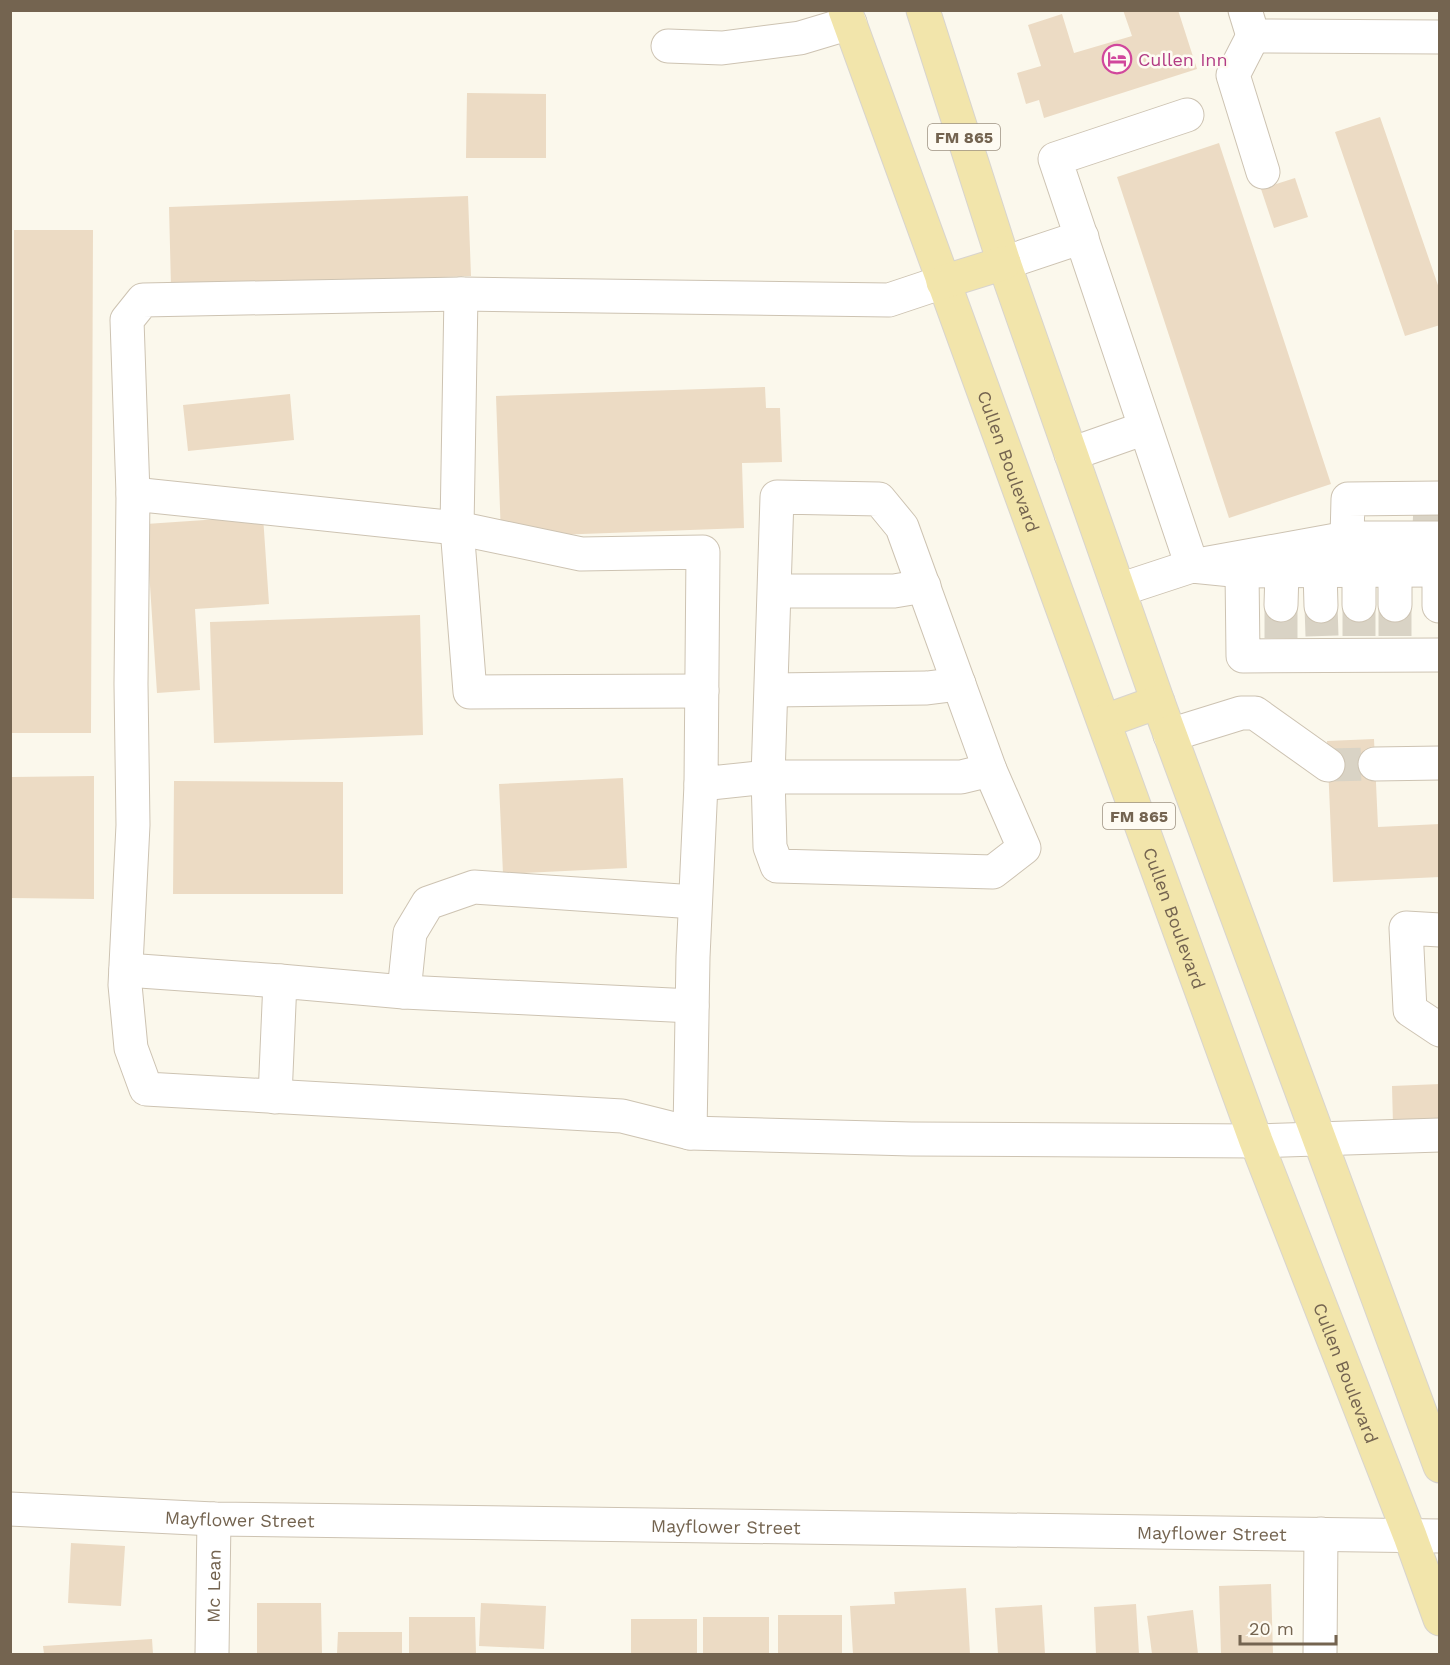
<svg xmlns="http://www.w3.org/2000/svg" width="1450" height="1665" font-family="'Work Sans',sans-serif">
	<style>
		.building { fill: #ecdbc4 }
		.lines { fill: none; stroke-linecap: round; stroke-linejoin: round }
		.minor-tunnel { stroke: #d9d3c5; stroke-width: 33; stroke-dasharray: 33 16; stroke-linecap: butt }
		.minor-casing { stroke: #cdc3b2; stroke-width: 35 }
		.major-casing { stroke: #d8d4ce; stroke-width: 35 }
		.minor { stroke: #fff; stroke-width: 33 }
		.major { stroke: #f2e5ab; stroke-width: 33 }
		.labels { text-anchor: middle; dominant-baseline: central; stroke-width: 5; stroke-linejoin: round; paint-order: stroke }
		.shield { fill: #fefbf2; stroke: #9d9181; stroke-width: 1.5 }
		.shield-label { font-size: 16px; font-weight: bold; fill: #746450 }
		.hotel-label { font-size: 18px; fill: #b23c85; stroke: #fefbf2; text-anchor: start }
		.street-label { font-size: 18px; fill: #746450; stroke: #fefbf2 }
	</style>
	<rect width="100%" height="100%" fill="#fbf8ec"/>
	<!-- building -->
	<path class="building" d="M 1123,10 L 1178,10 L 1197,69 L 1044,118 L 1039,100 L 1026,104 L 1017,73 L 1041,66 L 1028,25 L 1062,14 L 1074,53 L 1132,36 Z
		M 467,93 L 546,94 L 546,158 L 466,158 Z
		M 1380,117 L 1440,291 L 1440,325 L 1405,336 L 1335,132 Z
		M 1219,143 L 1331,484 L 1229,518 L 1117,177 Z
		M 1295,178 L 1308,217 L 1274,228 L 1261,189 Z
		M 468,196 L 471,276 L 171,287 L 169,207 Z
		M 14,230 L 93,230 L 91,733 L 12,733 Z
		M 765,387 L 766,408 L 780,408 L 782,462 L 742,463 L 744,528 L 501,537 L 496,396 Z
		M 290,394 L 294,440 L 188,451 L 183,405 Z
		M 263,516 L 269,604 L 195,609 L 200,690 L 157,693 L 146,524 Z
		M 420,615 L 423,735 L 214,743 L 210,622 Z
		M 1374,739 L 1378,827 L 1440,824 L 1440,877 L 1333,882 L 1327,741 Z
		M 94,776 L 94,899 L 11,898 L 12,777 Z
		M 623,778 L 627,868 L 503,874 L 499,784 Z
		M 174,781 L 343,782 L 343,894 L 173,894 Z
		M 1440,1084 L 1440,1123 L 1393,1125 L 1392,1086 Z
		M 71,1543 L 125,1546 L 121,1606 L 68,1603 Z
		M 1271,1584 L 1273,1654 L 1221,1654 L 1219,1586 Z
		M 966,1588 L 970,1654 L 853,1654 L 850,1606 L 895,1604 L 894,1592 Z
		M 257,1603 L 321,1603 L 322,1654 L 257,1654 Z
		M 481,1603 L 546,1606 L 544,1649 L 479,1646 Z
		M 1136,1604 L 1139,1654 L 1096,1654 L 1094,1607 Z
		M 1042,1605 L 1045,1654 L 998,1654 L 995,1608 Z
		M 1193,1610 L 1198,1654 L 1152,1654 L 1147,1616 Z
		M 778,1615 L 842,1615 L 842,1654 L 778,1654 Z
		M 409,1617 L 475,1617 L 476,1654 L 409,1654 Z
		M 703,1617 L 769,1617 L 769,1654 L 703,1654 Z
		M 631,1619 L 697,1619 L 697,1654 L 631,1654 Z
		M 338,1632 L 402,1632 L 402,1654 L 337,1654 Z
		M 152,1639 L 153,1654 L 44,1654 L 43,1646 Z"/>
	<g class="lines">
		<!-- minor-tunnel -->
		<path class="minor-tunnel" d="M 1429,527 L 1430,507
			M 1281,605 L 1281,638
			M 1359,605 L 1359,636
			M 1395,605 L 1395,636
			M 1321,606 L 1322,636
			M 1328,765 L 1375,764"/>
		<!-- minor casing -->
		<g class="minor-casing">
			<g id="minor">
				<path d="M 1245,10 L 1253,36 L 1440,37"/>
				<path d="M 1253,36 L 1233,75 L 1263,172"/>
				<path d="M 668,46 L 722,48 L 800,38 L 850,23"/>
				<path d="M 1187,115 L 1055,159 L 1192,566 L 1347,538"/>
				<path d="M 1004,263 L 1082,237"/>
				<path d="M 461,294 L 457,528 L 470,692 L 702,691"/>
				<path d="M 1071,454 L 1145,428"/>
				<path d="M 133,494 L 127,320 L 143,300 L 461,294 L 889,300 L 943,282"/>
				<path d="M 777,497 L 879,499 L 902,527 L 990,770 L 1024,848 L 993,872 L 777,866 L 770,847 L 768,777 Z"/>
				<path d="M 1440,498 L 1348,499 L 1347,538 L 1440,538"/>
				<path d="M 1439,570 L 1439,606"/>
				<path d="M 1242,571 L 1243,656 L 1440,655"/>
				<path d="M 1320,571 L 1321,606"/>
				<path d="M 1359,571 L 1359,605"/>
				<path d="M 1395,571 L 1395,605"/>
				<path d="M 1119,590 L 1192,566 L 1242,571 L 1440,570"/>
				<path d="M 775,591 L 894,591 L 924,586"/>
				<path d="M 1281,605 L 1282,571"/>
				<path d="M 772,690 L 927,688 L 959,684"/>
				<path d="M 1170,735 L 1241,713 L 1255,713 L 1328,765"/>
				<path d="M 1375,764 L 1440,763"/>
				<path d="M 701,784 L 693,957 L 690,1133 L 911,1139 L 1256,1141 L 1440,1135"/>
				<path d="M 1440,930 L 1406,928 L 1410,1010 L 1440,1030"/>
				<path d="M 126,970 L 280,981"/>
				<path d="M 404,992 L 410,933 L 428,903 L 474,887 L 695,902"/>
				<path d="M 275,1097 L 280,981 L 404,992 L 692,1006"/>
				<path d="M 690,1133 L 622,1116 L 146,1089 L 131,1048 L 125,985 L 133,825 L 131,684 L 133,494 L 457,528 L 581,554 L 703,552 L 701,784 L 768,777 L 961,777 L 990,770"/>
				<path id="s1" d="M 10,1509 L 214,1519 L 1440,1536"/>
				<path id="s2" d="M 212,1654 L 214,1519"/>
				<path d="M 1320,1654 L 1321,1534"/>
			</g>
		</g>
		<!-- major casing -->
		<g class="major-casing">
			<g id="major">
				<path id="s3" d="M 845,10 L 1256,1141 L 1410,1536 L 1440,1619"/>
				<path d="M 923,10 L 1004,263 L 1158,702 L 1440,1466"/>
				<path d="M 943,282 L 1004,263"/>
				<path d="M 1105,721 L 1158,702"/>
			</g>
		</g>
		<!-- minor -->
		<use href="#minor" class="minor"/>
		<!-- major -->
		<use href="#major" class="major"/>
	</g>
	<!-- icons -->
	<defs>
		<g id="hotel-ring" transform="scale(1.5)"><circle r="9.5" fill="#fefbf2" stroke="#d1479c" stroke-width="1.5"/><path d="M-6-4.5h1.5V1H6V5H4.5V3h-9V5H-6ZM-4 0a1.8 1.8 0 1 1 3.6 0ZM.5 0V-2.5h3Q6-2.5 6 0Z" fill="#d1479c"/></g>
	</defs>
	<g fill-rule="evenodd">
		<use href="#hotel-ring" x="1117" y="59"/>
	</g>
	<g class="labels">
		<!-- shield labels -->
		<g class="shield">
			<rect x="928" y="124" width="72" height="26" rx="4.5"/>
			<rect x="1103" y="803" width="72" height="26" rx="4.5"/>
		</g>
		<g class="shield-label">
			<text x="964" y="137">FM 865</text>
			<text x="1139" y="816">FM 865</text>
		</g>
		<!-- hotel labels -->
		<g class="hotel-label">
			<text x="1138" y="59">Cullen Inn</text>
		</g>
		<!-- street labels -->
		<g class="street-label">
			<text stroke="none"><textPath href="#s3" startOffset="480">Cullen Boulevard</textPath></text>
			<text stroke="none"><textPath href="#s3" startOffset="966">Cullen Boulevard</textPath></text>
			<text stroke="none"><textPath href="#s3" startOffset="1452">Cullen Boulevard</textPath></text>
			<text stroke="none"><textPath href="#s1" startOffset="230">Mayflower Street</textPath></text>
			<text stroke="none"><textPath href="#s1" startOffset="716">Mayflower Street</textPath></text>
			<text stroke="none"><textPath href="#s1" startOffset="1202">Mayflower Street</textPath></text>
			<text stroke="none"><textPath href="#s2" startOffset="68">Mc Lean</textPath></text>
		</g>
	</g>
	<!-- border -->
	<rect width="1450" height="1665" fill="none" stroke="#746450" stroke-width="24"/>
	<!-- scale -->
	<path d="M1240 1635v9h96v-9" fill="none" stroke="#746450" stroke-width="3"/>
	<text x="1249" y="1635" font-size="18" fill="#746450" stroke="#fefbf2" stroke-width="4.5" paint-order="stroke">20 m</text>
</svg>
